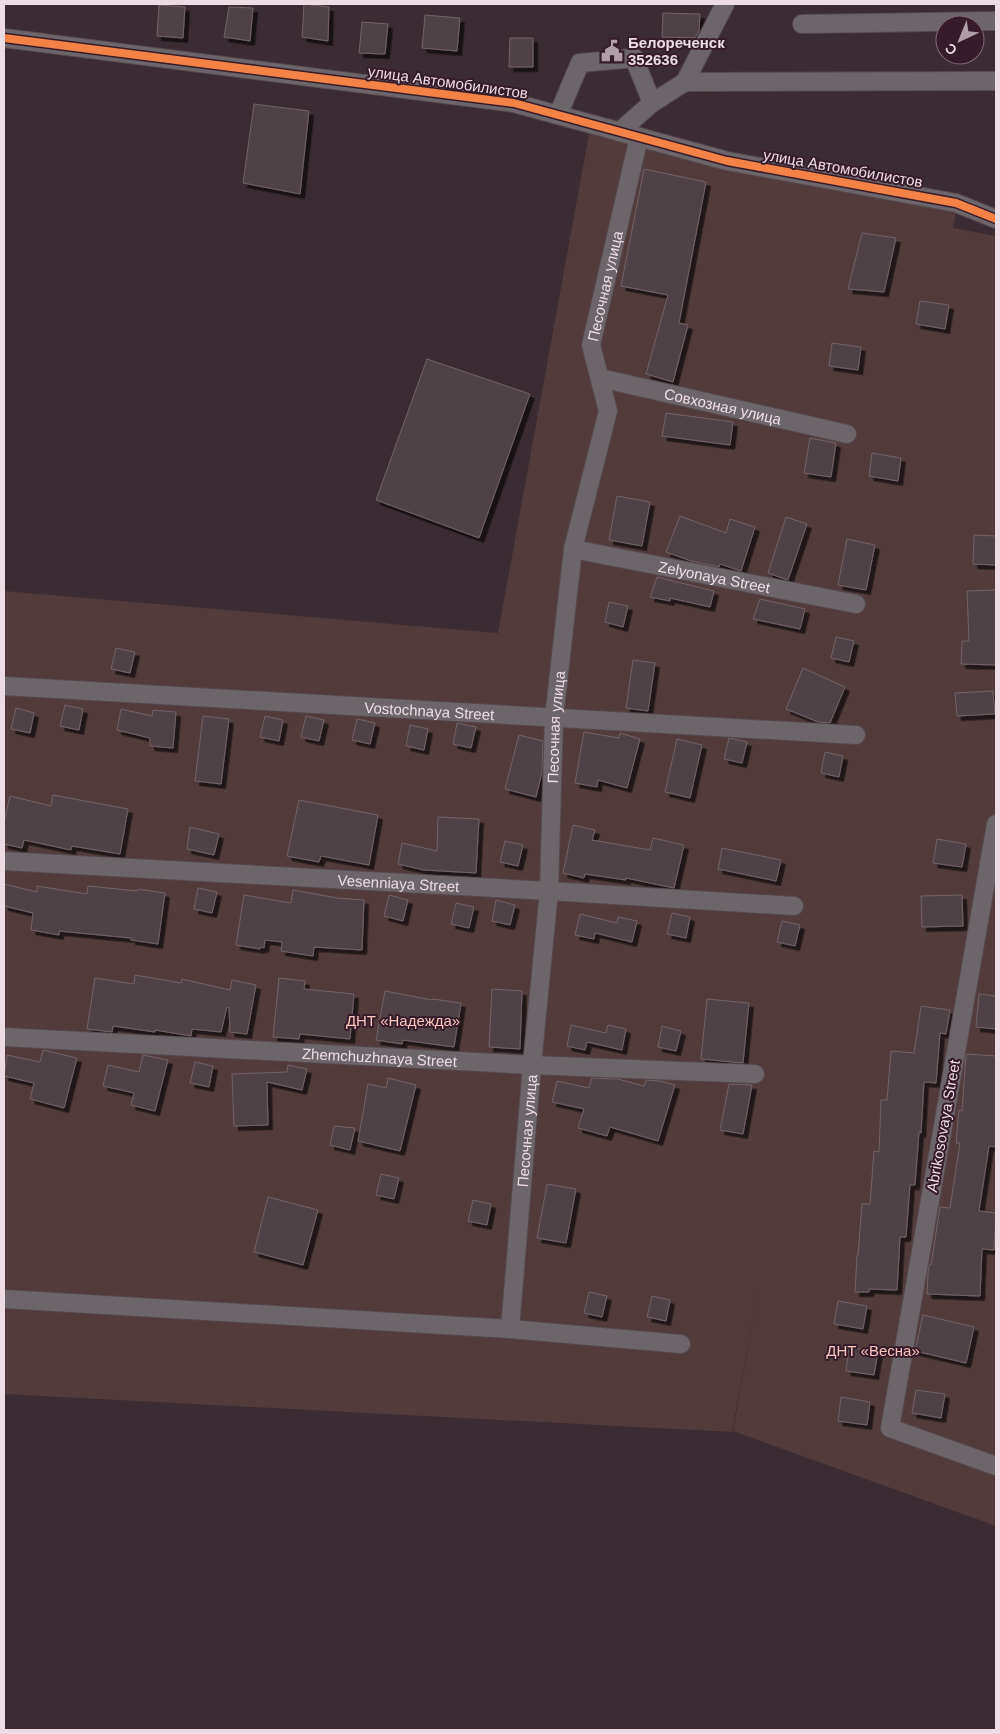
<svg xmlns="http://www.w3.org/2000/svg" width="1000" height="1734" font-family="Arial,sans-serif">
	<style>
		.green { fill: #513c3b }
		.building { fill: #504347; stroke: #716368; filter: url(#shadow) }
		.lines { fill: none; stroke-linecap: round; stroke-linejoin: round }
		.minor-casing { stroke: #564a50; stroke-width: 20 }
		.minor { stroke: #6c666a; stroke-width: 18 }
		.cycleway-casing { stroke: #361c2a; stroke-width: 11 }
		.cycleway { stroke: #f48246; stroke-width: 8 }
		.labels { text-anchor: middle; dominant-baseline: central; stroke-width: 4; stroke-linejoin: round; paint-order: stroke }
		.poi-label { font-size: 15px; font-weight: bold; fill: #eedce5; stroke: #361c2a; text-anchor: start }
		.street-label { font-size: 15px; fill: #eedce5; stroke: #361c2a }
		.park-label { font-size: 15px; fill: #fbc6bf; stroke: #361c2a }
	</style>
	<defs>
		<filter id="shadow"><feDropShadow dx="4.5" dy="4.5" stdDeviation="0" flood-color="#0009"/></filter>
	</defs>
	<rect width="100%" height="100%" fill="#3b2c34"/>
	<!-- green -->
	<path class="green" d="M 589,134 L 956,210 L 953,228 L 996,236 L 996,1526 L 733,1431 L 759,1287 L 732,1432 L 4,1394 L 4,591 L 498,633 Z"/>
	<!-- building -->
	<path class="building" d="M 304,4 L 329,7 L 328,41 L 302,37 Z
		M 159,5 L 185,7 L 183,38 L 157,36 Z
		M 229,7 L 253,8 L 250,41 L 224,37 Z
		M 663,13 L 700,14 L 699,31 L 695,38 L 662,37 Z
		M 425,15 L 460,18 L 457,51 L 422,48 Z
		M 362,22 L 388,24 L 385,54 L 359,53 Z
		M 510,38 L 533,38 L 533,67 L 509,67 Z
		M 254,104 L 309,111 L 300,194 L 243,183 Z
		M 644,169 L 706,182 L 679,323 L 688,325 L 673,382 L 646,374 L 668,295 L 621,286 Z
		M 862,233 L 896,238 L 884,292 L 848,289 Z
		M 920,301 L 949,305 L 945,329 L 916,324 Z
		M 832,343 L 861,347 L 858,370 L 829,366 Z
		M 427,359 L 530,394 L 479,538 L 376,500 Z
		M 666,413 L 733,422 L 730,445 L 662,436 Z
		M 810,438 L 836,443 L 831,477 L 804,473 Z
		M 872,453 L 901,458 L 898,481 L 869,476 Z
		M 617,496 L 650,502 L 642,546 L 609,540 Z
		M 680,516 L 726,533 L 730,519 L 755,527 L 741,571 L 720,564 L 719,567 L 691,561 L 666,552 Z
		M 786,517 L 807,524 L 788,580 L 768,573 Z
		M 974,535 L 996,536 L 996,565 L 973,564 Z
		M 847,539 L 875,545 L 866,590 L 838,585 Z
		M 657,577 L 714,591 L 710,607 L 670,598 L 670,601 L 650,597 Z
		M 996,590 L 996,665 L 961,664 L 962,641 L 969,641 L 967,591 Z
		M 760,599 L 805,609 L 800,629 L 753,619 Z
		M 609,602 L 628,606 L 623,627 L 605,622 Z
		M 836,637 L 854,641 L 849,662 L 831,658 Z
		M 116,648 L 135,652 L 130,673 L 111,669 Z
		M 633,660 L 655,663 L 648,711 L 626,708 Z
		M 803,668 L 845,687 L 830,723 L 818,722 L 786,709 Z
		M 993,691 L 995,714 L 957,716 L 955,693 Z
		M 65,705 L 83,709 L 79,730 L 60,726 Z
		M 16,708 L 34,713 L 30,733 L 11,729 Z
		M 121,709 L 152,716 L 153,710 L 176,712 L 173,748 L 150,746 L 150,738 L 117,730 Z
		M 203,716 L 229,719 L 221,784 L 195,781 Z
		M 265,716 L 283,720 L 279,741 L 260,737 Z
		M 306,716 L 324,720 L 319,741 L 301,737 Z
		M 357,719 L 375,723 L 370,744 L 352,740 Z
		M 457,723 L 476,727 L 471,748 L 453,744 Z
		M 410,725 L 428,729 L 424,750 L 406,746 Z
		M 584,732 L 619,738 L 620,733 L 640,739 L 627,788 L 598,780 L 597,787 L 575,783 Z
		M 519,735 L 543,741 L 542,772 L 536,797 L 505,789 Z
		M 729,738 L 747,742 L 742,763 L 724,759 Z
		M 677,739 L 702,745 L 690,798 L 665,792 Z
		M 825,752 L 843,756 L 839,777 L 821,773 Z
		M 53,795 L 128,809 L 120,854 L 72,846 L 71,850 L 24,840 L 22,848 L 4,844 L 4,822 L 10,796 L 51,806 Z
		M 299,800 L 378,815 L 369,865 L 321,856 L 319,862 L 287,856 Z
		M 438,817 L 479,819 L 476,873 L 424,870 L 398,864 L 402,843 L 437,851 Z
		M 573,825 L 595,830 L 592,840 L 650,850 L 653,838 L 684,845 L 674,888 L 626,878 L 626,880 L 585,874 L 584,878 L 563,873 Z
		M 190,827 L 219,834 L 214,855 L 187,849 Z
		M 937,839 L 966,844 L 962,867 L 933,863 Z
		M 505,841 L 523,845 L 518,866 L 500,862 Z
		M 722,848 L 781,860 L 776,881 L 718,869 Z
		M 4,884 L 37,892 L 37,886 L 87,894 L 88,886 L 137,891 L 138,889 L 165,893 L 158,944 L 131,940 L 131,938 L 59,931 L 59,935 L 31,930 L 33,913 L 4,906 Z
		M 198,888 L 217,892 L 212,913 L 194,909 Z
		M 293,890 L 337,898 L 364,900 L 362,950 L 314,947 L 313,956 L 281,951 L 282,942 L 265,940 L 264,948 L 261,947 L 260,949 L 236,945 L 244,895 L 291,903 Z
		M 389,895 L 408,900 L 403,921 L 384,916 Z
		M 962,895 L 963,926 L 922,927 L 921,896 Z
		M 496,900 L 515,905 L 510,925 L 492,921 Z
		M 456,903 L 474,907 L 469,928 L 451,924 Z
		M 672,913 L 690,917 L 686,938 L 667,934 Z
		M 580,914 L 617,923 L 618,917 L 637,921 L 632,942 L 595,933 L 594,939 L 575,935 Z
		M 782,921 L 800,925 L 795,946 L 777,942 Z
		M 135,975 L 181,983 L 182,979 L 230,990 L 232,980 L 256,985 L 247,1034 L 230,1032 L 229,1008 L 227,1007 L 221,1032 L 192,1029 L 191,1036 L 155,1030 L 155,1032 L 113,1026 L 112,1032 L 87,1029 L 95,978 L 134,984 Z
		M 279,978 L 305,981 L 304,989 L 354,994 L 350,1039 L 300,1034 L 299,1039 L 273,1037 Z
		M 492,989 L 522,991 L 520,1049 L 489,1047 Z
		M 385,991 L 432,1000 L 433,999 L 461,1003 L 454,1047 L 403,1040 L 402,1044 L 376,1040 Z
		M 979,994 L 996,996 L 996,1029 L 976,1027 Z
		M 707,999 L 749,1003 L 743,1063 L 701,1059 Z
		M 921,1006 L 950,1010 L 946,1034 L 940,1033 L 936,1083 L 924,1082 L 921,1133 L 919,1132 L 915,1185 L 910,1185 L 906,1237 L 900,1237 L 897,1290 L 869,1289 L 869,1292 L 855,1292 L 857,1255 L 858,1255 L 862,1204 L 870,1204 L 874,1151 L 879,1152 L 881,1100 L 887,1100 L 891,1051 L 914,1053 Z
		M 571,1025 L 606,1033 L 608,1025 L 626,1029 L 622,1050 L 587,1042 L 585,1050 L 567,1046 Z
		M 662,1026 L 681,1031 L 676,1051 L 658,1047 Z
		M 43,1050 L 77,1058 L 64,1108 L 30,1099 L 34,1083 L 4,1076 L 7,1055 L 40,1062 Z
		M 966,1054 L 996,1056 L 996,1147 L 989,1146 L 979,1211 L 996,1213 L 994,1250 L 982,1249 L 980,1296 L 927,1294 L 928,1273 L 929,1265 L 931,1265 L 940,1207 L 950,1208 L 960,1143 L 956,1143 L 959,1110 L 962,1111 Z
		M 143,1055 L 168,1060 L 155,1111 L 131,1105 L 134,1093 L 103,1086 L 108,1065 L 139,1072 Z
		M 195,1062 L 213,1066 L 209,1087 L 190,1083 Z
		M 288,1065 L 307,1069 L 302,1090 L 267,1082 L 268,1125 L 234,1126 L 232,1074 L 287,1072 Z
		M 388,1078 L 416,1085 L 400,1151 L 358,1141 L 368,1084 L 386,1088 Z
		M 592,1078 L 618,1079 L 644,1086 L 646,1080 L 660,1081 L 675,1085 L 658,1141 L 610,1127 L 607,1136 L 578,1128 L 584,1109 L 552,1102 L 557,1081 L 589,1088 Z
		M 729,1084 L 752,1085 L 743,1134 L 720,1130 Z
		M 334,1126 L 355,1128 L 350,1150 L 330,1145 Z
		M 381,1174 L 399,1178 L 394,1199 L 376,1195 Z
		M 547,1184 L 576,1189 L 566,1243 L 537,1238 Z
		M 268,1197 L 318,1210 L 303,1265 L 254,1252 Z
		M 473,1200 L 491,1204 L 487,1225 L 468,1221 Z
		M 589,1292 L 607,1296 L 602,1317 L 584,1313 Z
		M 652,1296 L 670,1300 L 666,1321 L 647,1317 Z
		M 838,1301 L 867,1306 L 863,1329 L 834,1324 Z
		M 923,1315 L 974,1327 L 966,1363 L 915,1351 Z
		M 849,1347 L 878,1352 L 874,1375 L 846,1371 Z
		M 916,1390 L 945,1394 L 941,1418 L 912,1413 Z
		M 841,1397 L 870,1402 L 867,1425 L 838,1421 Z"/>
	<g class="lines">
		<!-- minor casing -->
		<g class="minor-casing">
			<g id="minor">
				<path d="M 802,24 L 996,21"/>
				<path d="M 4,38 L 514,103 L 727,161 L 956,203 L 996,219"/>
				<path d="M 685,82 L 996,81"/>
				<path d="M 558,115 L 580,63 L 634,58 L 652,103"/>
				<path d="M 619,132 L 652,103 L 685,82 L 725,4"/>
				<path id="s1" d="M 600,378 L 847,434"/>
				<path id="s2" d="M 573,549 L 856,604"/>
				<path id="s3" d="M 4,686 L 856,735"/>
				<path d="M 996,824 L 890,1428 L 996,1466"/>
				<path id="s4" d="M 4,861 L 549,891 L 794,906"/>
				<path id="s5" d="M 4,1037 L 532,1065 L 755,1074"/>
				<path d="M 4,1299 L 510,1329 L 681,1344"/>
				<path id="s6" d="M 510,1329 L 532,1065 L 549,891 L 554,718 L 573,549 L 608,411 L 591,345 L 639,137"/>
			</g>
		</g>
		<!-- minor -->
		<use href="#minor" class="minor"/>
		<!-- cycleway casing -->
		<g class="cycleway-casing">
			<path id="cycleway" d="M 4,38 L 514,103 L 727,161 L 956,203 L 996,219"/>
		</g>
		<!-- cycleway -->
		<use href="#cycleway" class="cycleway"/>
	</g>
	<!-- icons -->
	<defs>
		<g id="civic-bare" transform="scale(1.725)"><path d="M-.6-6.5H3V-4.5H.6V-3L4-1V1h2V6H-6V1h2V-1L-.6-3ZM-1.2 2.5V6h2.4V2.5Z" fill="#af9ea7" stroke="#361c2a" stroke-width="2.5" paint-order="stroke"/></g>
	</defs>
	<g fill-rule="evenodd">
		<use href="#civic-bare" x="612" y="51"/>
	</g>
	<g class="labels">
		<!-- poi labels -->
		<g class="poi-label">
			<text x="628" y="42">Белореченск<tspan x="628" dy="17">352636</tspan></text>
		</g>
		<!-- street labels -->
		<g class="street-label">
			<text transform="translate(448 82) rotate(8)">улица Автомобилистов</text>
			<text transform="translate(843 168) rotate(10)">улица Автомобилистов</text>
			<text stroke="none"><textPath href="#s6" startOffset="1054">Песочная улица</textPath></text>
			<text stroke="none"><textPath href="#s1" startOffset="126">Совхозная улица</textPath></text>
			<text stroke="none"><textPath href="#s2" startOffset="144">Zelyonaya Street</textPath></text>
			<text stroke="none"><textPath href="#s3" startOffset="426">Vostochnaya Street</textPath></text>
			<text stroke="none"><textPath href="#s6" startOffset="604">Песочная улица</textPath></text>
			<text stroke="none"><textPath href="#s4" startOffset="395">Vesenniaya Street</textPath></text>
			<text stroke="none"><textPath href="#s5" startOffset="376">Zhemchuzhnaya Street</textPath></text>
			<text transform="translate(943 1126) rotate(-80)">Abrikosovaya Street</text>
			<text stroke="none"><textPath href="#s6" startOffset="199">Песочная улица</textPath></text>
		</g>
		<!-- park labels -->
		<g class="park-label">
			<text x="403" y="1020">ДНТ «Надежда»</text>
			<text x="873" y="1350">ДНТ «Весна»</text>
		</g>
	</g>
	<!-- border -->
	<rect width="1000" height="1734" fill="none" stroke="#eedce5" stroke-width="10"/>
	<!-- north arrow -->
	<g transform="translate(960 40) rotate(224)"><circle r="24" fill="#361c2a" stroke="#806975"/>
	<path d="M0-4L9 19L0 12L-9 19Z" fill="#af9ea7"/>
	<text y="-8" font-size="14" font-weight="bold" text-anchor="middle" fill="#eedce5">С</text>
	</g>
</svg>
